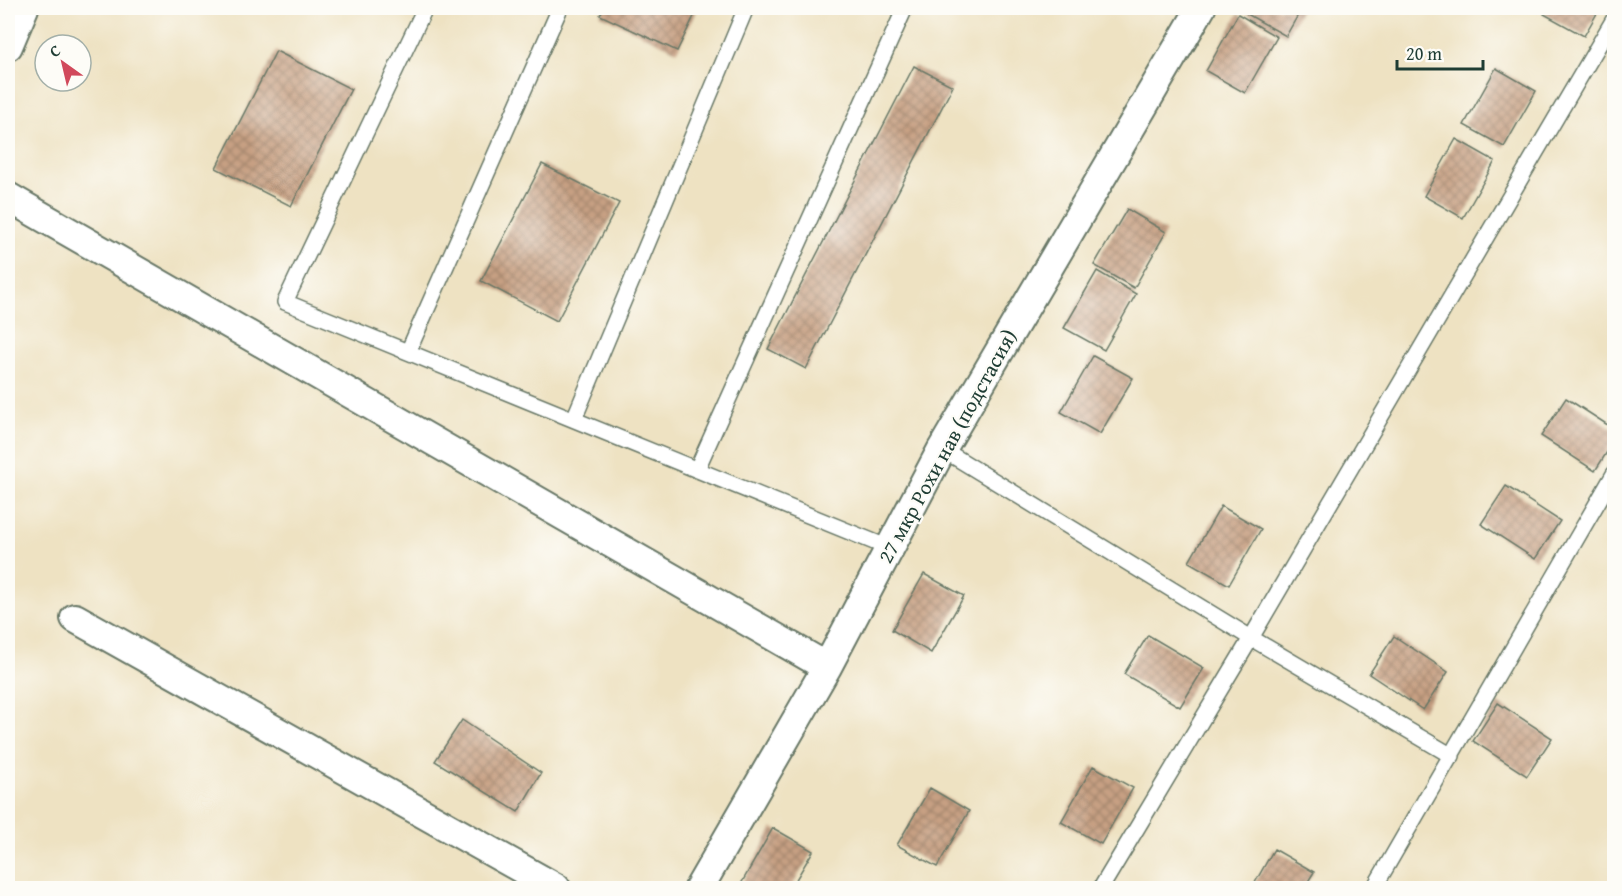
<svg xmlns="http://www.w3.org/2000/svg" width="1622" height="896" font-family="'Gentium Book Plus',serif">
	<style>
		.building { fill: url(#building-cross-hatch) }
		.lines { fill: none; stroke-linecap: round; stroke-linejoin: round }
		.lane-casing { stroke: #677766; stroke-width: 18 }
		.street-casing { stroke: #677766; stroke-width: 32 }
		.lane { stroke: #fff; stroke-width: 15 }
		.street { stroke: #fff; stroke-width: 28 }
		.labels { text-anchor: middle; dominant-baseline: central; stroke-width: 4.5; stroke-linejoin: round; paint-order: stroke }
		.street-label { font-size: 21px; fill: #1f3d34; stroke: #fdfcf7 }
	</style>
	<defs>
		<pattern id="building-cross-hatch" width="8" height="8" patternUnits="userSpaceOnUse" patternTransform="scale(1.5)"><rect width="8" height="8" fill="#c7a083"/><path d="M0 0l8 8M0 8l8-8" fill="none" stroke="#a1846c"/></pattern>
	</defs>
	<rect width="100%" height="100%" fill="#fdfcf7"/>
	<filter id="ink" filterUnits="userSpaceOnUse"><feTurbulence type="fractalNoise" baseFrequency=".0167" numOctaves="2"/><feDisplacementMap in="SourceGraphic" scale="12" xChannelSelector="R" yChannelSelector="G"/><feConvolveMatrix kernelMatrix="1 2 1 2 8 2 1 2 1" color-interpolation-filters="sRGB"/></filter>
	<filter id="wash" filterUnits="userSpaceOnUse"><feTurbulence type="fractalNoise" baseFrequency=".008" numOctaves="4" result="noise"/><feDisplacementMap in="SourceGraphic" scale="24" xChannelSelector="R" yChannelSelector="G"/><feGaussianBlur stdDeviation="1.35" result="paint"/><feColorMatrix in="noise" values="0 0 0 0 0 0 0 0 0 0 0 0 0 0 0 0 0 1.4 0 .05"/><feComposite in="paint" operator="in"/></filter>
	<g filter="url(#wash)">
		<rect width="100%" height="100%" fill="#eee2c2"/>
		<g id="blocks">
			<!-- building -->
			<path class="building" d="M 604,8 L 698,8 L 677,51 L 600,15 Z
				M 1250,8 L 1302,8 L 1286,36 L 1247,14 Z
				M 1548,8 L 1600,8 L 1584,36 L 1544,14 Z
				M 1238,14 L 1277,37 L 1245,93 L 1206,71 Z
				M 276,51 L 351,89 L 291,206 L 216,168 Z
				M 914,66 L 953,86 L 806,369 L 768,349 Z
				M 1496,68 L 1536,91 L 1504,147 L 1464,125 Z
				M 1456,139 L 1495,161 L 1463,218 L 1424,196 Z
				M 542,164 L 619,203 L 557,321 L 481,281 Z
				M 1127,209 L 1166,232 L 1134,288 L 1094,265 Z
				M 1097,271 L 1136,294 L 1104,350 L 1064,328 Z
				M 1093,356 L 1133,378 L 1100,434 L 1061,412 Z
				M 1566,398 L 1614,429 L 1614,441 L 1595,471 L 1541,436 Z
				M 1506,486 L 1560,521 L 1535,559 L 1481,524 Z
				M 1221,506 L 1261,529 L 1229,585 L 1189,562 Z
				M 924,574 L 964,596 L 931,653 L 892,630 Z
				M 1148,635 L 1204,668 L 1180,707 L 1124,674 Z
				M 1394,636 L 1448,672 L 1423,710 L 1369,674 Z
				M 1498,703 L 1552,738 L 1527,776 L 1473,741 Z
				M 462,720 L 541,773 L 518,812 L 435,761 Z
				M 1093,766 L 1133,788 L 1101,844 L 1061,822 Z
				M 930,788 L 969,811 L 937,867 L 897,845 Z
				M 773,828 L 813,851 L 791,888 L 748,888 L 741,884 Z
				M 1274,849 L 1314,872 L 1304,888 L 1252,888 Z"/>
		</g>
	</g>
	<g filter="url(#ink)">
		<use href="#blocks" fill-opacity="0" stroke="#677766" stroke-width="1.5"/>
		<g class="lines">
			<!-- lane casing -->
			<g class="lane-casing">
				<path id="lane" d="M 425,8 L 285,302 L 889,548
					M 408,352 L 560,8
					M 574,419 L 746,8
					M 942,449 L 1251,638 L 1452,756
					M 697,469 L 905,8
					M 1101,888 L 1251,638 L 1614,19
					M 1374,888 L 1614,474"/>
			</g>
			<!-- street casing -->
			<g class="street-casing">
				<path id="street" d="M 8,46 L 24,8
					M 8,197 L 827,667
					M 75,618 L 556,888
					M 699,888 L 827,667 L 942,449 L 1201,8"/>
			</g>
			<!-- lane -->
			<use href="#lane" class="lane"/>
			<!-- street -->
			<use href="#street" class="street"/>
		</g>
	</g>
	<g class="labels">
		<!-- street labels -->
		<g class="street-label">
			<text transform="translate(947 446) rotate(-61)">27 мкр Рохи нав (подстасия)</text>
		</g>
	</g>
	<!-- margin -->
	<rect width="1622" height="896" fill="none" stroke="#fdfcf7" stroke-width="30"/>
	<!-- north arrow -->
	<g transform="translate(63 63) rotate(326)"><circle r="28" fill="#fdfcf7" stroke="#a4b0a9" stroke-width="1.5"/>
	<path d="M0-4.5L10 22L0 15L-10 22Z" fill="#d1495b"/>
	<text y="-9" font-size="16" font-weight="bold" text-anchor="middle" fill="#1f3d34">С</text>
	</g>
	<!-- scale -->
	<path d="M1397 60v9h86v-9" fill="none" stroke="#1f3d34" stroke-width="3"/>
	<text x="1406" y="60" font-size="18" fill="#1f3d34" stroke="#fdfcf7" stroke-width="4.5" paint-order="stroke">20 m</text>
</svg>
